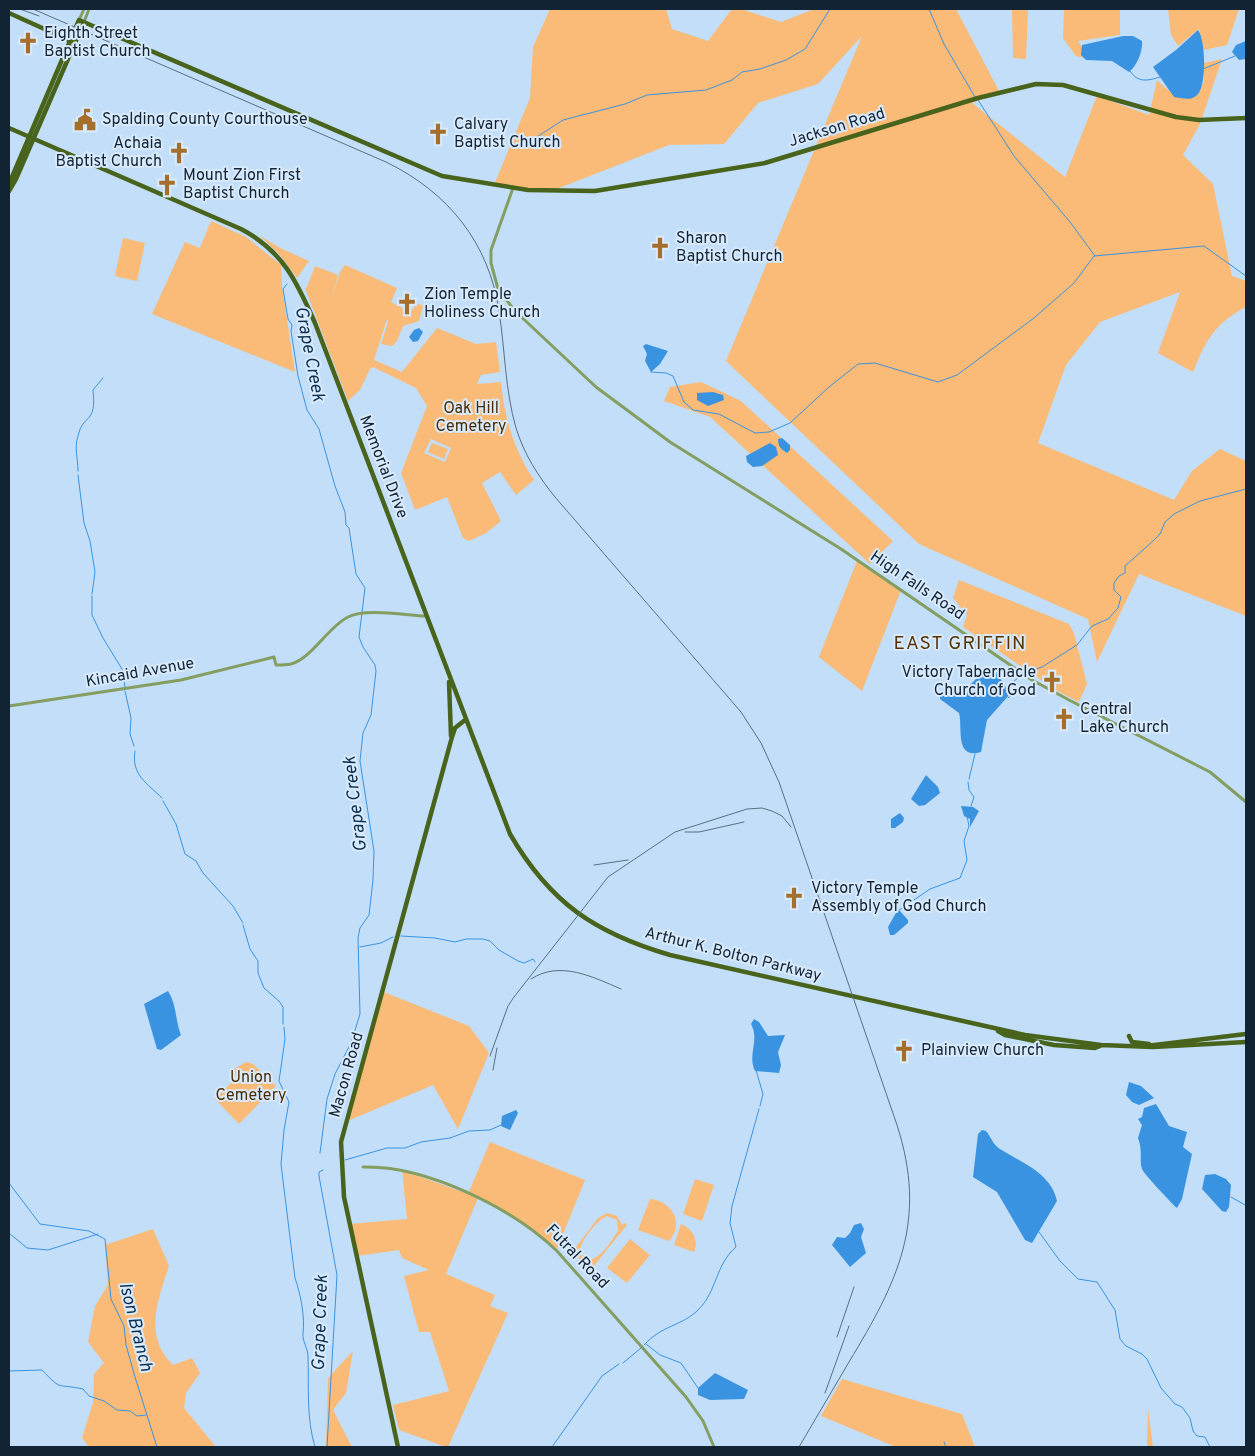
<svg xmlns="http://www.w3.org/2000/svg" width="1255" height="1456" font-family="Overpass,sans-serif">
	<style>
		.green { fill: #f9bb77; fill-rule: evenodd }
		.water { fill: #3a93e0 }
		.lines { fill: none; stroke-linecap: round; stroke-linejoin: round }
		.stream { stroke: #3a93e0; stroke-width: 1 }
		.minor { stroke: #839e60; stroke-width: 3 }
		.major { stroke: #48631b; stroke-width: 4.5 }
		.rail { stroke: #596f83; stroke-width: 1 }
		.labels { text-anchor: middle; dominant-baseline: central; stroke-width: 4; stroke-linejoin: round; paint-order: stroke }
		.poi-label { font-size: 16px; fill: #122434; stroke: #d8eafc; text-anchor: start }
		.street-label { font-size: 16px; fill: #122434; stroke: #d8eafc }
		.park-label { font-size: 16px; fill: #492b01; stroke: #d8eafc }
		.water-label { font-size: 18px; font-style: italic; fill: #0b304f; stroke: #d8eafc }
		.quarter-label { font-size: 19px; letter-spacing: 1px; fill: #573300; stroke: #d8eafc }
	</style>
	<rect width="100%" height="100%" fill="#c3def8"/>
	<!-- green -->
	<path class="green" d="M 550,9 L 666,9 L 672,29 L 708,41 L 732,9 L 741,9 L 781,22 L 814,9 L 956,9 L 1000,93 L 972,103 L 1065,177 L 1097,96 L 1149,115 L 1157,80 C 1170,93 1179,98 1198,95 L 1204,81 L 1204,63 L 1222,59 L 1200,124 L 1183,155 L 1213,184 L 1232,276 L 1246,281 L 1246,307 C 1215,323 1206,340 1193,372 L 1158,353 L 1180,292 L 1100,322 L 1066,365 L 1038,443 L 1174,500 L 1192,471 L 1220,449 L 1246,461 L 1246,616 L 1139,574 L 1097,662 L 1088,619 L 919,544 L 726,361 L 862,36 L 818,84 L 758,103 L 724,144 L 669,145 L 549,192 L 494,185 L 530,98 L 533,47 Z
		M 1012,9 L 1028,9 L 1026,59 L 1013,58 Z
		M 1064,9 L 1120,9 L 1120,35 L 1078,41 L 1090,59 L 1076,56 L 1063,38 Z
		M 1168,9 L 1239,9 L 1227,45 L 1204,50 L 1199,29 L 1178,46 L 1171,35 Z
		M 211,221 L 246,237 L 281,265 L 282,287 L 295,372 L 152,314 L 185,242 L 200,248 Z
		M 259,235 L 280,248 L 309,261 L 297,278 L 279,254 Z
		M 123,238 L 145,243 L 137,281 L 118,277 L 115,275 Z
		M 345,265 L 397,288 L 391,302 L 406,310 L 408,307 L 413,310 L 416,303 L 423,306 L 419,321 L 403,326 L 397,341 L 392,346 L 381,344 L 388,322 L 387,319 L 374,360 L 402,372 L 437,328 L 476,344 L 496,342 L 500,372 L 481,375 L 477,384 L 501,382 C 504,417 514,450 534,480 L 516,495 L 500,472 L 482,483 L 501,521 L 486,533 L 469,541 L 463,538 L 447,497 L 415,510 L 401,473 L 427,406 L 416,388 L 373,367 L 370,369 L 360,390 L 348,401 L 305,288 L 307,287 L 315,266 L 338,275 L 332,297 L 340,272 ZM 431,439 L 451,448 L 445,462 L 424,453 Z
		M 701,382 L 741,401 L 893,541 L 870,564 L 710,417 L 664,401 L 670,387 Z
		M 432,443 L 448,449 L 444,459 L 428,452 Z
		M 857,561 L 901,590 L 862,691 L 819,657 Z
		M 959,580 L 1069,624 L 1074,633 L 1087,684 L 1079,702 L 1059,692 L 963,627 L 967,615 L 953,598 Z
		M 381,991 L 469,1026 L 489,1053 L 458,1129 L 433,1085 L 345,1122 Z
		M 246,1062 L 253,1064 L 276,1086 L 239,1124 L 215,1099 L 236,1078 L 234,1069 Z
		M 490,1142 L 585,1180 L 557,1249 L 536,1231 L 478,1198 L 446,1274 L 495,1295 L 490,1306 L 508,1313 L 448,1447 L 446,1447 L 399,1430 L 393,1405 L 449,1391 L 430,1332 L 419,1332 L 404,1276 L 429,1270 L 402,1258 L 399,1250 L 357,1256 L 349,1224 L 407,1219 L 402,1170 L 468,1194 Z
		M 695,1179 L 714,1185 L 702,1221 L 683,1214 Z
		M 650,1199 C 672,1201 685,1223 669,1241 L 638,1230 Z
		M 607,1213 L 617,1216 L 622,1225 L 625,1223 L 627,1225 L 593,1267 L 591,1264 L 586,1263 L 579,1259 L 576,1247 L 598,1218 ZM 607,1216 L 617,1220 L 618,1231 C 611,1241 599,1263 585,1259 L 580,1253 C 579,1242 597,1220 607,1216 Z
		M 681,1224 C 693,1229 699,1240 694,1252 L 674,1245 Z
		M 153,1229 L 169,1266 C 158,1300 143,1336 173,1365 L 192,1358 L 200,1373 L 186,1393 L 184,1408 L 216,1447 L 89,1447 L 82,1438 L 93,1403 L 94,1374 L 104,1363 L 88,1342 L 95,1306 L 108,1285 L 105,1245 Z
		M 630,1239 L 650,1255 L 627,1283 L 607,1268 Z
		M 353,1351 L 346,1393 L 333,1410 L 352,1447 L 326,1447 L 328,1378 Z
		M 842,1379 L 962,1414 L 975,1447 L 896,1447 L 821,1416 Z
		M 1148,1409 L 1153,1447 L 1147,1447 Z"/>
	<!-- water -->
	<path class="water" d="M 1198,30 C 1206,40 1207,89 1196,96 C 1190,101 1181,98 1174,97 L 1153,67 L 1176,50 Z
		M 1123,36 L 1133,36 L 1142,41 C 1143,51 1137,66 1129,72 L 1112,61 L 1086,60 L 1081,55 L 1082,45 Z
		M 1246,41 L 1246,59 L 1239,60 L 1232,52 L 1236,45 Z
		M 419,328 L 423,332 L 418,341 L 413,342 L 409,337 L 414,330 Z
		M 646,344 L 668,351 L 660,364 L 651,372 L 645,361 L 647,354 L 643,346 Z
		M 713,392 L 723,395 L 724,400 L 708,406 L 697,400 L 697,393 Z
		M 782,438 L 790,445 L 790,450 L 787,453 C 781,449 778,447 778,439 Z
		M 770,443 L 776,447 L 778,455 L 762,466 L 753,467 L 747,462 L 746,456 Z
		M 993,667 L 1010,694 L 987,720 L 981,752 C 954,760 963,727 959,713 L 940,699 L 940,696 L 964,691 L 981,674 Z
		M 926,775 L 938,787 L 940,793 L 925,805 L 919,806 L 911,799 Z
		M 961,806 L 973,807 L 979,811 L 970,827 L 970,819 L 964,816 Z
		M 900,813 L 904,818 L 903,822 L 895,828 L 891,828 L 891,819 Z
		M 897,911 L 900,911 L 908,920 L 908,923 L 894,935 L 890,935 L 888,927 Z
		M 168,991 C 177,1005 175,1020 181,1035 L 161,1050 L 157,1049 L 144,1004 Z
		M 754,1019 L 759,1022 L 768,1036 L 785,1035 L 778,1052 L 781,1065 L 779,1073 L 755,1071 C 747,1055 760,1040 751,1024 Z
		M 1129,1082 L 1141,1086 L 1154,1098 L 1139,1105 L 1132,1102 L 1126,1095 Z
		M 1156,1104 L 1169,1126 L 1187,1132 L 1183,1147 L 1192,1154 L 1182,1199 L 1177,1208 C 1174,1206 1143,1173 1142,1169 C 1139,1160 1143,1151 1138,1138 L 1142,1125 L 1138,1119 L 1142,1117 L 1144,1108 Z
		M 516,1110 L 518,1113 L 510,1130 L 501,1126 L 502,1116 Z
		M 982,1130 L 986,1131 C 991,1137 993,1145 1000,1149 C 1022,1163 1051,1173 1057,1201 L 1032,1243 L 1025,1240 L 997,1192 L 973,1177 L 978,1134 Z
		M 1215,1174 L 1226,1179 L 1231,1185 L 1229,1207 L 1226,1212 L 1222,1211 L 1202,1189 L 1205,1175 Z
		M 861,1223 L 864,1229 L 861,1237 L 866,1253 L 850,1267 L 832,1245 L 837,1237 L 845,1238 L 850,1233 L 854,1225 Z
		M 715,1373 L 748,1390 L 744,1399 L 710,1400 L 698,1395 L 698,1388 Z"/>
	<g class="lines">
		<!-- stream -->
		<path class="stream" d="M 929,9 L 944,44 L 975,97
			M 1203,69 L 1235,56
			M 1130,71 C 1138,83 1147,81 1160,77
			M 978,100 L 1014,156 L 1070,222 L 1095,256
			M 526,144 L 563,120 L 625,104 L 647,95 L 706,90 L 732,80 L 742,72 L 760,69 L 786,60 L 805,49 L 830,9
			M 287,284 L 283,289 L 288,319 L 292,325 L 291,331 L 298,376 L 307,410 L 319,429 L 335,486 L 345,512 L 346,525 L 349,528 L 356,574 L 365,588 L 359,637 L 363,647 L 375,665 L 376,671 L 371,715 L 363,733 L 360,761 L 374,851 L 373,880 L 369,915 L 360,928 L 358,938 L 360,1014 L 351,1043 L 335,1074 L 327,1099 L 320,1153
			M 651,372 L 666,373 L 673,376 L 684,402 L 693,410 L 719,414 L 755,433 L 769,432 L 790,423 L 829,387 L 858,364 L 875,363 L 938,382 L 957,375 L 1034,318 L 1074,283 L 1094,256 L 1204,246 L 1246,276
			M 78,471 C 78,458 74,448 78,436 C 83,413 97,425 93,390 L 103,378
			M 78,475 L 84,523 L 90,541 L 95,572 L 92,594
			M 92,596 L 92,615 L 103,638 L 122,669 L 125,687
			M 125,691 L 131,718 L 130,734 L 134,746
			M 1008,698 L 1013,693 L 1014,681 L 1023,674 L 1042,667 L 1077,645 L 1092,626 L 1108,619 L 1118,608 L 1121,597 L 1114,590 L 1114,583 L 1119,576 L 1125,573 L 1125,566 L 1153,541 L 1160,534 L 1165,522 L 1174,514 L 1200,501 L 1246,489
			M 135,751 C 131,775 147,783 162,798
			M 969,779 L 975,754
			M 968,782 L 969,790 L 974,797 L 971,806
			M 163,801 L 176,824 L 185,854 L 196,861 L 203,873 L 233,906 L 243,923
			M 898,911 L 930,889 L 960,878 L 967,860 L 964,841 L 969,826 L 967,816
			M 243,925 L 250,949 L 258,961 L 258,973 L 264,988 L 279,1001 L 283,1007 L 283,1024
			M 401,936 L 435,938 L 455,942 L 466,939 L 483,939 L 490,941 L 499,950 L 518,961 L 524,963 L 533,959 L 535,962
			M 360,947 L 381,943 L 393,937
			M 284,1027 L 285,1039 L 279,1081 L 289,1102 L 284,1130 L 281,1164 L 295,1278 C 301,1296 305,1316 303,1334 C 302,1340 308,1349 308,1356 C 309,1387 306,1417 315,1447
			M 756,1070 L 763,1094 L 760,1106
			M 345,1160 L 387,1148 L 405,1148 L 421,1142 L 450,1138 L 469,1131 L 490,1130 L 501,1125
			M 323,1170 L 319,1172 L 319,1176 L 337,1275 L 327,1447
			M 9,1183 L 40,1224 L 89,1231 L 105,1239 L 111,1299 L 124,1326 L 126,1345 L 135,1377 L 157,1447
			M 1231,1197 L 1245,1205
			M 1039,1232 L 1060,1261 L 1078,1279 L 1097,1282 L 1115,1310 L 1120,1339 L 1126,1346 L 1142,1354 L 1147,1359 L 1161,1388 L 1175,1404 L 1182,1407 L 1190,1418 L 1193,1431 L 1197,1436 L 1205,1437 L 1210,1447
			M 9,1233 L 27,1248 L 48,1250 L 98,1234
			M 646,1344 L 660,1355 L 681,1363 L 698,1388
			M 644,1345 C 662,1325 682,1326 698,1310 C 717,1292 715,1265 736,1247 L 730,1223 L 732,1206 L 759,1109
			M 623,1363 L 641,1348
			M 9,1371 L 42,1370 C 63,1392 56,1383 83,1389 L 89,1396 L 104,1401 L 117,1410 L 130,1411 L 137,1416 L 146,1415
			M 944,1442 L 946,1447
			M 552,1447 L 602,1376 L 619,1364"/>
		<!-- minor -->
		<path class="minor" d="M 79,20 L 84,9
			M 84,22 L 89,9
			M 513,188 L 491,250 L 491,263 L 498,289 L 515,311 L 596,387 L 670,442 L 841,549 L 1032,680 L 1069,700 L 1210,772 L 1246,802
			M 9,706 L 181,680 L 274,657 L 276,665 C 281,665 286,665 291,664 C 311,659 328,627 348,617 C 364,608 405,615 425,616
			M 363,1167 C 426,1165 512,1208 557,1251 L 686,1397 L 703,1421 L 714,1447"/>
		<!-- major -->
		<path class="major" d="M 9,13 L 71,41
			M 9,128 L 241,229 C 283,251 297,282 315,323 L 510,834 C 550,903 595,933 670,955 L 1025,1035 L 1101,1045 L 1153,1047 L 1246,1042
			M 12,184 L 12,177 L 79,20 L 442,176 L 528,190 L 595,191 L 765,163 L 978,98 L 1036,84 L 1063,85 L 1176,117 L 1199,120 L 1246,118
			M 9,191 L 16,179 L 84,22
			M 449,682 L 451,736
			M 998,1031 L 1005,1035 L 1054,1045 L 1095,1048 L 1100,1046
			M 1129,1036 L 1132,1042 L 1149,1044
			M 1146,1046 L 1246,1034
			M 398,1447 L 344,1197 L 341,1142 L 452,737 L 455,728 L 465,720"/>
		<!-- rail -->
		<path class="rail" d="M 20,9 L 39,16
			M 33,9 L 386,162 C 448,192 489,243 499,311 C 505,349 505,390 516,428 C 524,454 538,476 555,497 L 741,712 L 761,743 L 779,782 L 897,1125 C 928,1221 898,1281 849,1362 C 832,1390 816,1419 799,1447
			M 685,832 L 699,832 L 744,822
			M 594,865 L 628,860
			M 531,979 C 560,960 593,977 621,989
			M 490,1056 L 508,1006 L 514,997 L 608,877 L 675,832 L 747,809 L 762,808 L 772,811 L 782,816 L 791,827
			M 493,1070 L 497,1048
			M 837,1337 L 854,1287
			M 825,1393 L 849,1326"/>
	</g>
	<!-- icons -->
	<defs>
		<g id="church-bare" transform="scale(1.725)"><path d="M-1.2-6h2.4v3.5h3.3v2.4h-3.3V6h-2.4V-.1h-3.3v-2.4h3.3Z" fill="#a56e2a" stroke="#d8eafc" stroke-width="2.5" paint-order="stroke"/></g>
		<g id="civic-bare" transform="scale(1.725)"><path d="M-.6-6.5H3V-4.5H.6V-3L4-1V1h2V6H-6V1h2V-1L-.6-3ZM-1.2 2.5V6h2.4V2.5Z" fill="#a56e2a" stroke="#d8eafc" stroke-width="2.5" paint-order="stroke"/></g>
	</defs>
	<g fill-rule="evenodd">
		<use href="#church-bare" x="28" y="43"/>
		<use href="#civic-bare" x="85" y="120"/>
		<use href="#church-bare" x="438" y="134"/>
		<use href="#church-bare" x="179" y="153"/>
		<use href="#church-bare" x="167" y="185"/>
		<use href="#church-bare" x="660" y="248"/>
		<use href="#church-bare" x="407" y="304"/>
		<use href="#church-bare" x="1052" y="682"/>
		<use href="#church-bare" x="1064" y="719"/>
		<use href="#church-bare" x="794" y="898"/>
		<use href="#church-bare" x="904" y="1051"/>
	</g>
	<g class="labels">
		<!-- poi labels -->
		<g class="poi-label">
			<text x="44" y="34">Eighth Street<tspan x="44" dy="18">Baptist Church</tspan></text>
			<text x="102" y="120">Spalding County Courthouse</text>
			<text x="454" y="125">Calvary<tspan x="454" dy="18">Baptist Church</tspan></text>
			<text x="162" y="144" text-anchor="end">Achaia<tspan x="162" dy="18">Baptist Church</tspan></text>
			<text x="183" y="176">Mount Zion First<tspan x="183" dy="18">Baptist Church</tspan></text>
			<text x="676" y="239">Sharon<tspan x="676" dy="18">Baptist Church</tspan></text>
			<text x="424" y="295">Zion Temple<tspan x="424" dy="18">Holiness Church</tspan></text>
			<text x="1036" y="673" text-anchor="end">Victory Tabernacle<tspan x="1036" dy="18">Church of God</tspan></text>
			<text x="1080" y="710">Central<tspan x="1080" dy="18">Lake Church</tspan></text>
			<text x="811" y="889">Victory Temple<tspan x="811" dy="18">Assembly of God Church</tspan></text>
			<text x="921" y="1051">Plainview Church</text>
		</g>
		<!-- street labels -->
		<g class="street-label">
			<text transform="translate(837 128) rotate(-17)">Jackson Road</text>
			<text transform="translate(383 467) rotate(69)">Memorial Drive</text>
			<text transform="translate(917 586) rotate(34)">High Falls Road</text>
			<text transform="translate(140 673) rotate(-10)">Kincaid Avenue</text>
			<text transform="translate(733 955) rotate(14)">Arthur K. Bolton Parkway</text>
			<text transform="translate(347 1075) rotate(-74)">Macon Road</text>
			<text transform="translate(577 1257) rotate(46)">Futral Road</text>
		</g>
		<!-- park labels -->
		<g class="park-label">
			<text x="471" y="409">Oak Hill<tspan x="471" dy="18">Cemetery</tspan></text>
			<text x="251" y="1078">Union<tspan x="251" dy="18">Cemetery</tspan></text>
		</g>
		<!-- water labels -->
		<g class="water-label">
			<text transform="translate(309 354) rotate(79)">Grape Creek</text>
			<text transform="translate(356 804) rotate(-97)">Grape Creek</text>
			<text transform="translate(321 1323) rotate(-88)">Grape Creek</text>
			<text transform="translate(135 1327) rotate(76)">Ison Branch</text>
		</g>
		<!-- quarter labels -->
		<g class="quarter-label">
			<text x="960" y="644">EAST GRIFFIN</text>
		</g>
	</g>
	<!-- border -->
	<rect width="1255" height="1456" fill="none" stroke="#122434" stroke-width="20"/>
</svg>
